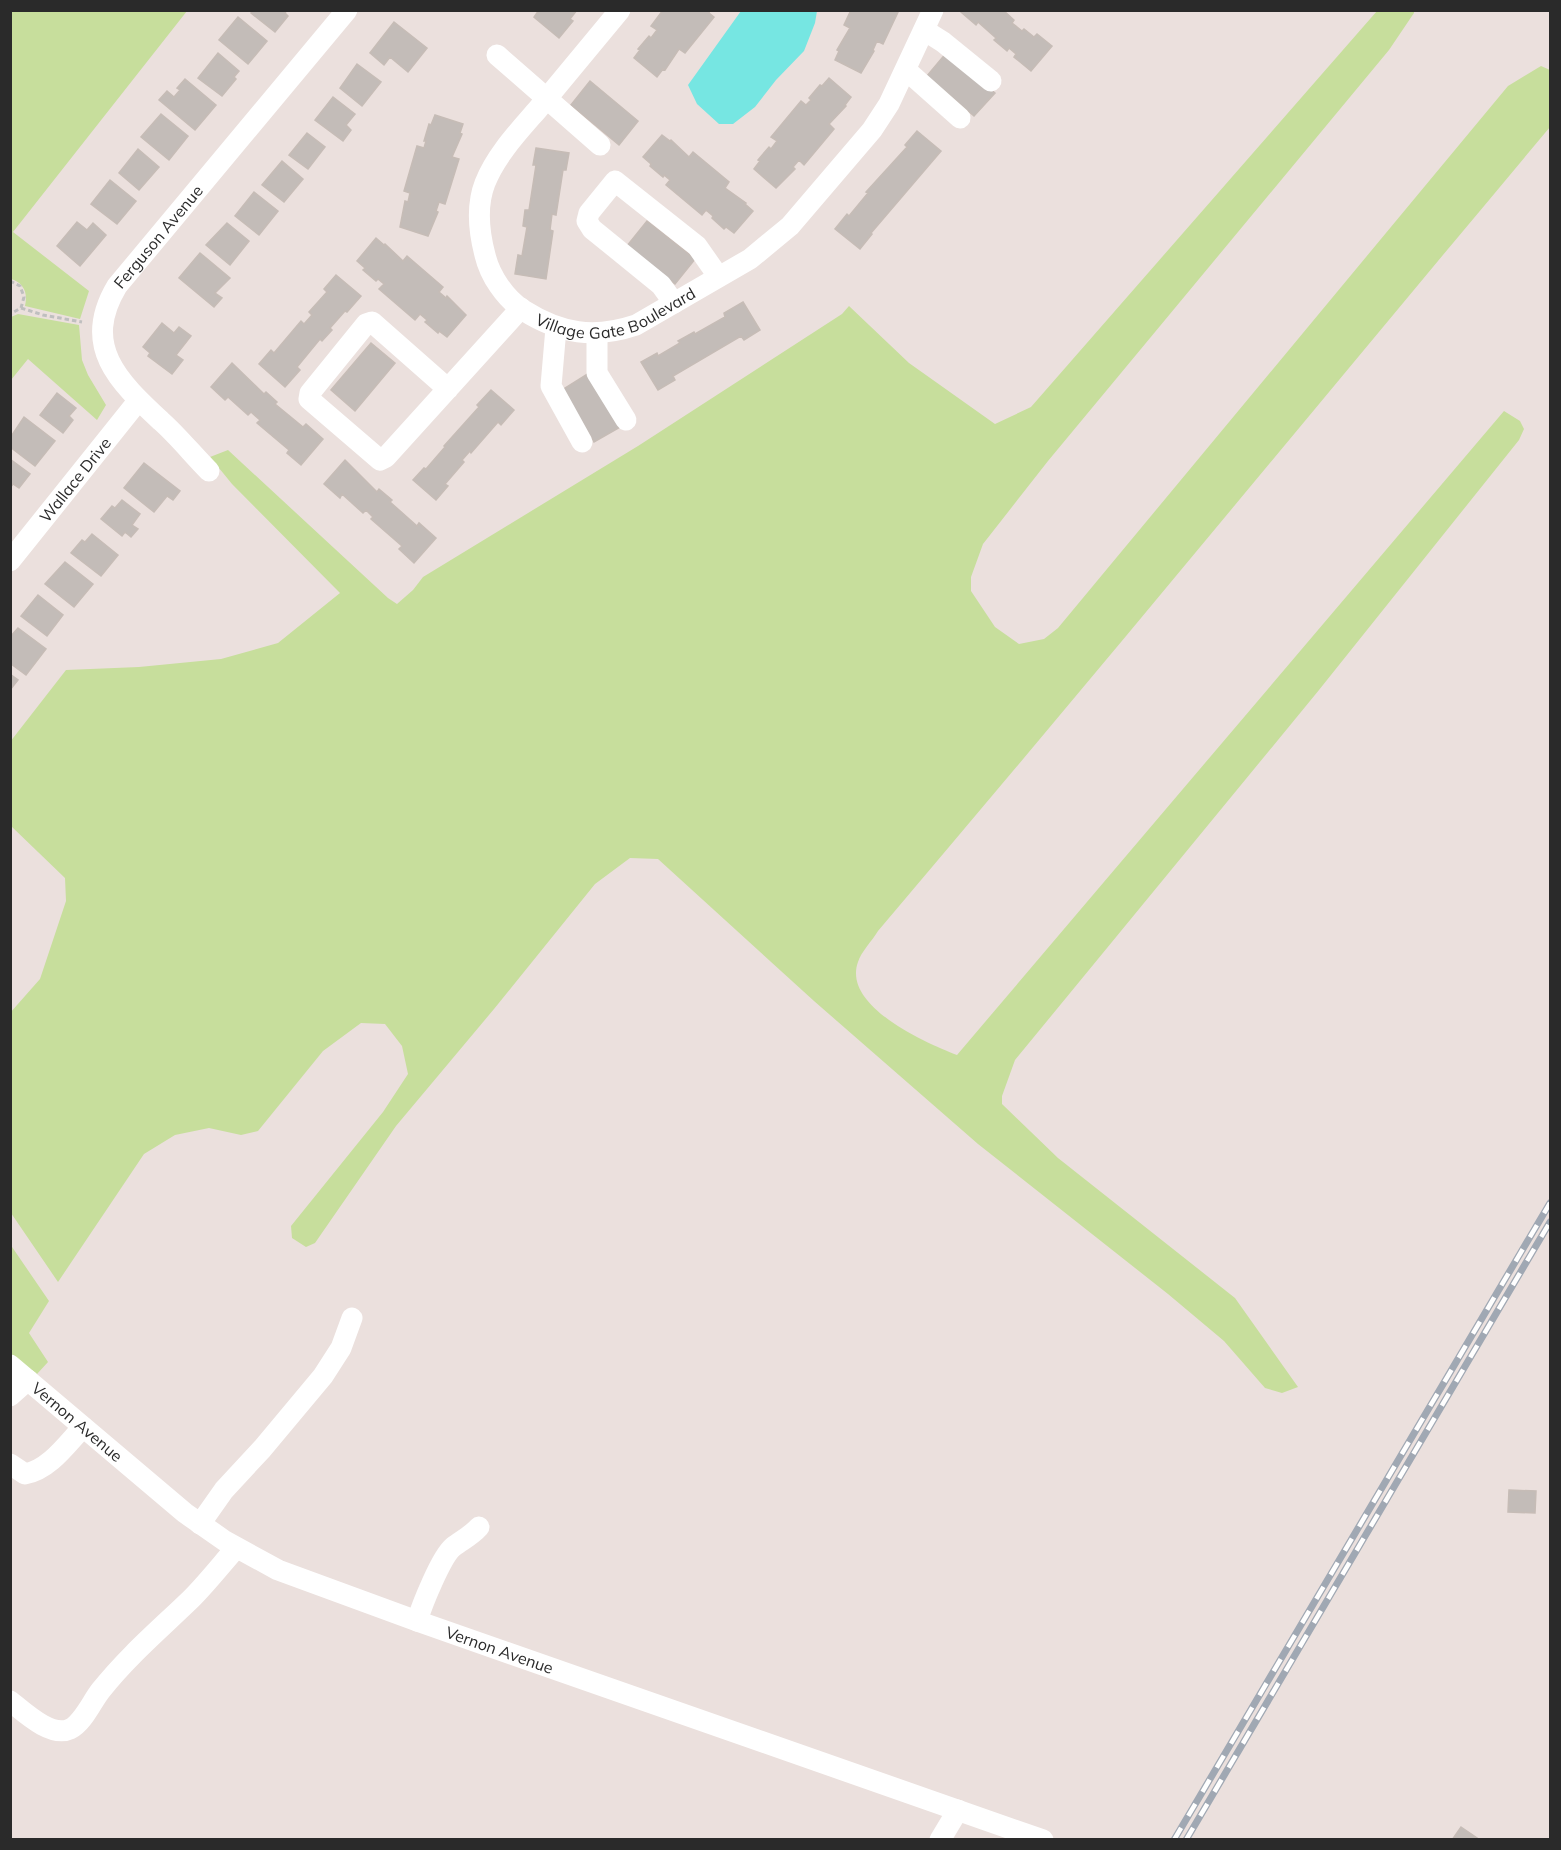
<svg xmlns="http://www.w3.org/2000/svg" width="1561" height="1850" font-family="Mulish,sans-serif">
	<style>
		.green { fill: #c7de9c }
		.water { fill: #76e6e2 }
		.building { fill: #c3bcb8; stroke: #c6bcb6; stroke-width: 1.5 }
		.lines { fill: none; stroke-linecap: round; stroke-linejoin: round }
		.path { stroke: #bfbfbf; stroke-width: 3; stroke-dasharray: 4.5 3; stroke-linecap: butt }
		.minor { stroke: #fff; stroke-width: 21 }
		.rail-casing { stroke: #a0a8b3; stroke-width: 7 }
		.rail { stroke: #fff; stroke-width: 4.5; stroke-dasharray: 14; stroke-linecap: butt }
		.labels { text-anchor: middle; dominant-baseline: central; stroke-width: 4.5; stroke-linejoin: round; paint-order: stroke }
		.street-label { font-size: 16px; fill: #2a2a2a; stroke: #fff }
	</style>
	<rect width="100%" height="100%" fill="#ebe0dd"/>
	<!-- green -->
	<path class="green" d="M 11,10 L 187,11 L 13,232 L 89,291 L 80,319 L 25,306 C 28,293 24,283 11,279 Z
		M 1377,11 L 1414,11 L 1414,13 L 1389,50 L 1048,461 L 983,544 L 971,577 L 971,591 L 995,627 L 1019,644 L 1044,639 L 1058,628 L 1508,86 L 1541,66 L 1550,70 L 1550,127 C 1326,394 1104,665 878,931 C 872,941 861,952 858,962 C 842,1006 926,1043 957,1055 L 1504,411 L 1520,421 L 1524,429 L 1519,440 L 1319,690 L 1015,1060 L 1002,1096 L 1002,1104 L 1058,1158 L 1235,1298 L 1298,1387 L 1282,1393 L 1265,1388 L 1224,1341 L 1168,1294 L 978,1144 L 814,1001 L 658,859 L 630,858 L 595,884 L 494,1009 L 396,1126 L 315,1243 L 306,1247 L 292,1238 L 291,1226 L 383,1112 L 408,1074 L 402,1046 L 385,1024 L 361,1023 L 323,1051 L 258,1131 L 241,1135 L 209,1128 L 175,1135 L 144,1154 L 58,1282 L 11,1213 L 10,1013 L 40,979 L 66,901 L 65,878 L 11,826 L 10,742 L 66,670 L 139,667 L 221,659 L 278,643 L 340,593 L 232,484 L 210,457 L 228,450 L 388,598 L 397,604 L 413,590 L 423,577 L 638,446 L 842,314 L 849,306 L 909,363 L 995,424 L 1031,407 Z
		M 18,314 L 79,325 L 82,360 L 88,375 L 106,405 L 97,420 L 28,359 L 11,380 L 11,317 Z
		M 10,1244 L 49,1301 L 29,1333 L 48,1362 L 37,1374 L 11,1358 Z"/>
	<!-- water -->
	<path class="water" d="M 741,11 L 817,11 L 815,23 L 804,51 L 776,80 L 755,107 L 733,124 L 719,124 L 697,104 L 688,85 Z"/>
	<!-- building -->
	<path class="building" d="M 252,10 L 287,10 L 285,13 L 288,16 L 275,32 L 251,13 Z
		M 539,10 L 577,10 L 570,19 L 573,21 L 559,38 L 534,17 Z
		M 663,10 L 710,10 L 709,13 L 714,17 L 685,53 L 679,49 L 665,70 L 663,69 L 657,77 L 634,58 L 640,50 L 638,49 L 649,36 L 651,38 L 657,30 L 651,26 Z
		M 851,10 L 899,10 L 883,44 L 877,41 L 873,50 L 874,51 L 861,73 L 835,60 L 839,51 L 837,50 L 850,28 L 844,25 Z
		M 962,10 L 1003,10 L 1014,20 L 1012,23 L 1022,31 L 1024,29 L 1034,37 L 1037,34 L 1052,46 L 1031,71 L 1014,57 L 1016,54 L 1009,48 L 1007,51 L 994,40 L 996,38 L 978,22 L 976,25 L 961,12 Z
		M 238,17 L 267,41 L 248,64 L 219,40 Z
		M 394,22 L 427,48 L 408,72 L 390,57 L 384,65 L 370,53 Z
		M 947,52 L 995,93 L 974,116 L 927,76 Z
		M 218,53 L 239,71 L 234,77 L 236,79 L 222,96 L 198,78 Z
		M 357,64 L 381,82 L 362,106 L 340,88 Z
		M 829,78 L 851,97 L 845,105 L 846,106 L 829,124 L 834,129 L 804,165 L 799,160 L 793,167 L 795,169 L 776,188 L 754,169 L 760,161 L 758,160 L 769,147 L 771,149 L 777,141 L 771,137 L 801,101 L 806,105 L 811,100 L 809,98 L 820,85 L 822,86 Z
		M 185,79 L 216,105 L 195,130 L 159,100 L 167,91 L 174,97 L 180,90 L 177,88 Z
		M 590,81 L 638,121 L 619,145 L 571,105 Z
		M 333,97 L 355,114 L 346,125 L 351,130 L 343,141 L 315,120 Z
		M 161,114 L 188,136 L 169,160 L 141,137 Z
		M 435,115 L 463,124 L 460,133 L 462,134 L 452,157 L 459,159 L 445,204 L 439,202 L 436,211 L 438,212 L 428,236 L 400,227 L 405,201 L 408,202 L 410,193 L 404,191 L 417,146 L 424,148 L 426,141 L 424,141 L 429,124 L 431,125 Z
		M 917,131 L 941,151 L 871,233 L 872,234 L 860,249 L 835,229 L 847,214 L 849,216 L 868,193 L 866,192 L 907,147 L 905,145 Z
		M 307,133 L 325,147 L 308,169 L 289,155 Z
		M 662,135 L 670,141 L 671,140 L 689,157 L 693,152 L 729,182 L 725,188 L 746,203 L 745,204 L 753,211 L 734,233 L 726,227 L 724,229 L 712,218 L 713,216 L 706,210 L 702,215 L 666,185 L 670,180 L 664,175 L 663,177 L 650,166 L 651,164 L 643,157 Z
		M 536,148 L 569,153 L 566,170 L 563,170 L 556,215 L 552,214 L 550,230 L 553,231 L 546,279 L 515,274 L 518,255 L 522,256 L 527,227 L 523,226 L 525,210 L 529,210 L 536,165 L 533,165 Z
		M 138,149 L 159,167 L 139,190 L 119,173 Z
		M 282,161 L 303,179 L 284,202 L 262,185 Z
		M 110,180 L 136,201 L 117,224 L 91,204 Z
		M 254,192 L 278,211 L 259,235 L 235,216 Z
		M 647,221 L 695,259 L 675,284 L 627,246 Z
		M 77,222 L 87,230 L 93,223 L 106,235 L 80,266 L 57,246 Z
		M 227,223 L 249,241 L 230,265 L 206,245 Z
		M 376,238 L 384,245 L 385,244 L 403,261 L 407,256 L 443,287 L 439,292 L 446,298 L 447,296 L 466,315 L 447,337 L 439,331 L 438,333 L 425,322 L 427,320 L 420,314 L 415,320 L 379,289 L 384,284 L 378,279 L 376,281 L 363,270 L 365,268 L 357,261 Z
		M 200,253 L 230,278 L 215,293 L 222,298 L 214,307 L 179,278 Z
		M 336,275 L 361,296 L 347,312 L 345,311 L 330,328 L 332,330 L 322,341 L 320,339 L 297,367 L 300,370 L 285,387 L 259,364 L 271,350 L 274,353 L 301,321 L 304,324 L 312,315 L 309,312 L 327,292 L 324,289 Z
		M 743,302 L 760,330 L 744,340 L 741,336 L 673,376 L 675,380 L 658,390 L 641,362 L 657,353 L 658,356 L 680,343 L 678,341 L 694,332 L 695,334 L 725,317 L 724,313 Z
		M 162,323 L 174,333 L 179,327 L 191,336 L 176,355 L 183,360 L 172,374 L 148,356 L 150,353 L 143,347 Z
		M 371,343 L 395,363 L 355,411 L 331,390 Z
		M 232,363 L 264,394 L 266,392 L 277,402 L 275,404 L 303,427 L 306,424 L 323,439 L 301,465 L 287,453 L 289,450 L 257,423 L 260,420 L 251,412 L 248,415 L 228,397 L 225,400 L 211,387 Z
		M 589,373 L 622,426 L 594,442 L 562,390 Z
		M 491,390 L 514,410 L 501,425 L 498,422 L 471,453 L 470,451 L 462,460 L 464,462 L 445,484 L 448,486 L 436,500 L 413,480 L 424,468 L 426,469 L 445,447 L 444,446 L 479,407 L 477,405 Z
		M 57,393 L 76,408 L 69,416 L 73,420 L 63,433 L 40,415 Z
		M 24,417 L 55,441 L 35,466 L 10,447 L 10,438 Z
		M 10,459 L 30,474 L 19,488 L 13,484 L 10,488 Z
		M 345,460 L 377,492 L 379,489 L 392,500 L 390,502 L 417,526 L 419,523 L 436,538 L 414,563 L 399,549 L 402,546 L 371,519 L 373,517 L 366,510 L 363,513 L 342,494 L 340,498 L 324,484 Z
		M 144,463 L 180,491 L 173,500 L 167,496 L 154,512 L 124,488 Z
		M 122,500 L 140,514 L 132,525 L 138,529 L 131,537 L 125,532 L 122,536 L 101,519 L 112,506 L 115,508 Z
		M 92,534 L 118,555 L 101,576 L 71,553 L 82,540 L 85,542 Z
		M 65,562 L 93,584 L 74,607 L 45,584 Z
		M 38,595 L 63,615 L 47,636 L 21,616 Z
		M 18,628 L 46,649 L 26,675 L 10,663 L 10,637 Z
		M 10,674 L 18,680 L 10,690 Z
		M 1509,1490 L 1536,1491 L 1535,1513 L 1508,1512 Z
		M 1461,1827 L 1480,1840 L 1452,1840 Z"/>
	<g class="lines">
		<!-- path -->
		<path class="path" d="M 10,281 L 20,286 L 24,297 L 21,308 L 10,314
			M 21,308 L 43,315 L 82,322"/>
		<!-- minor -->
		<g class="minor">
			<path id="s1" d="M 620,10 C 593,43 565,76 538,109 C 519,131 496,155 485,183 C 476,206 479,232 485,255 C 490,276 505,298 523,310 C 561,334 594,339 636,325 L 750,259 L 790,226 L 872,130 L 889,104 L 933,10"/>
			<path d="M 924,30 L 943,42 L 991,81"/>
			<path d="M 497,55 L 600,145"/>
			<path d="M 906,70 L 960,118"/>
			<path d="M 674,303 L 661,285 L 592,229 L 587,221 L 589,213 L 615,181 L 697,246 L 718,276"/>
			<path d="M 556,328 L 551,386 L 582,442"/>
			<path d="M 597,333 L 597,373 L 626,420"/>
			<path d="M 448,389 L 372,322 L 366,324 L 310,393 L 309,399 L 380,460 L 386,457 L 521,308"/>
			<path id="s2" d="M 209,471 C 193,455 178,436 161,421 C 118,381 81,346 117,286 L 347,10"/>
			<path id="s3" d="M 10,561 L 138,401"/>
			<path id="s4" d="M 10,1365 L 185,1513 L 225,1541 L 278,1570 L 417,1621 L 1043,1840"/>
			<path d="M 10,1396 L 28,1380"/>
			<path d="M 10,1464 L 25,1474 C 49,1470 67,1444 83,1427"/>
			<path d="M 200,1524 L 224,1490 L 262,1449 L 323,1376 L 341,1348 L 352,1318"/>
			<path d="M 417,1621 C 422,1605 441,1557 453,1547 C 462,1540 471,1536 479,1527"/>
			<path d="M 10,1701 C 24,1712 51,1738 70,1729 C 83,1723 92,1701 101,1690 C 128,1656 160,1629 191,1599 C 207,1583 221,1565 236,1548"/>
			<path d="M 940,1840 L 958,1810"/>
		</g>
		<!-- rail casing -->
		<g class="rail-casing">
			<path id="rail" d="M 1174,1840 L 1550,1203
				M 1186,1840 L 1550,1222"/>
		</g>
		<!-- rail -->
		<use href="#rail" class="rail"/>
	</g>
	<g class="labels">
		<!-- street labels -->
		<g class="street-label">
			<text stroke="none"><textPath href="#s2" startOffset="292">Ferguson Avenue</textPath></text>
			<text stroke="none"><textPath href="#s1" startOffset="462">Village Gate Boulevard</textPath></text>
			<text stroke="none"><textPath href="#s3" startOffset="104">Wallace Drive</textPath></text>
			<text stroke="none"><textPath href="#s4" startOffset="88">Vernon Avenue</textPath></text>
			<text stroke="none"><textPath href="#s4" startOffset="574">Vernon Avenue</textPath></text>
		</g>
	</g>
	<!-- border -->
	<rect width="1561" height="1850" fill="none" stroke="#2a2a2a" stroke-width="24"/>
</svg>
